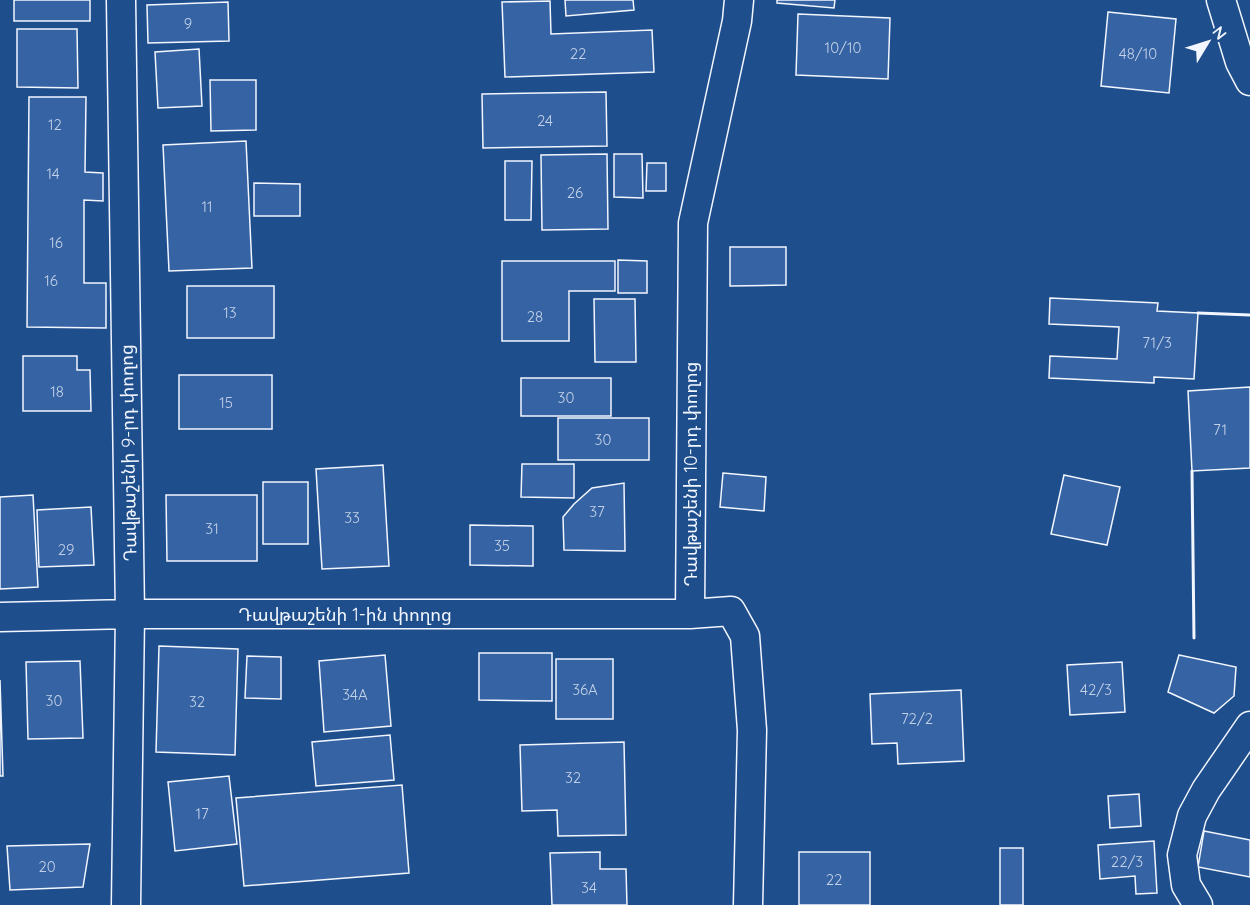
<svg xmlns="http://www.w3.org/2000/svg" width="1250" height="905" font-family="Quicksand,'Noto Sans Armenian',sans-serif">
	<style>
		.building { fill: #3563a3; stroke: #f2f6ff; stroke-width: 1.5 }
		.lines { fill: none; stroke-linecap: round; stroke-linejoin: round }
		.minor-casing { stroke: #f2f6ff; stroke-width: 31 }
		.minor { stroke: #1f4e8c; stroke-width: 28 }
		.wall { stroke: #f2f6ff; stroke-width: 3 }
		.labels { text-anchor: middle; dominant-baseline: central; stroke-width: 4.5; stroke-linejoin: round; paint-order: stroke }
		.number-label { font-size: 15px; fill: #c3d1e8 }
		.street-label { font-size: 18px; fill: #f2f6ff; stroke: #1f4e8c }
	</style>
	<rect width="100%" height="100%" fill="#1f4e8c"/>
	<!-- building -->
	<path class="building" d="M 14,0 L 90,0 L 90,21 L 14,21 Z
		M 565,0 L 633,0 L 634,10 L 566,16 Z
		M 777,0 L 835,0 L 834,8 L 777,3 Z
		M 550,1 L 551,34 L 652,30 L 654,72 L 505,77 L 502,2 Z
		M 228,2 L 229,41 L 148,43 L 147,5 Z
		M 1108,12 L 1176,19 L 1169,93 L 1101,86 Z
		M 798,14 L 890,18 L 888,79 L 796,75 Z
		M 17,29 L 77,29 L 78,88 L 17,87 Z
		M 199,49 L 202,106 L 158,108 L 155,52 Z
		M 210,80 L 256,80 L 256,130 L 211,131 Z
		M 606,92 L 607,146 L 483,148 L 482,94 Z
		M 29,97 L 86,97 L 85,172 L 103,173 L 103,201 L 84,200 L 84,283 L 106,283 L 106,328 L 27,327 Z
		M 246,141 L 252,268 L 169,271 L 163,145 Z
		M 607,154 L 608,229 L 542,230 L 541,155 Z
		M 614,154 L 642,154 L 643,198 L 614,197 Z
		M 505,161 L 532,161 L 531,220 L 505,220 Z
		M 647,163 L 666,163 L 666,191 L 646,191 Z
		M 254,183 L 300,184 L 300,216 L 254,216 Z
		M 730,247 L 786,247 L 786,285 L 730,286 Z
		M 618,260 L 647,261 L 647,293 L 618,293 Z
		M 502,261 L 615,261 L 615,291 L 569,291 L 569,341 L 502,341 Z
		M 187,286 L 274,286 L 274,338 L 187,338 Z
		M 1050,298 L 1158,303 L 1157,311 L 1198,313 L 1194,379 L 1154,377 L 1154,383 L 1049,378 L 1050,356 L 1117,359 L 1119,327 L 1049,324 Z
		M 594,299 L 635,299 L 636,362 L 595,362 Z
		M 23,356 L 77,356 L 77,370 L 90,370 L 91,411 L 23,411 Z
		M 179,375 L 272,375 L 272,429 L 179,429 Z
		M 521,378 L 611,378 L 611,416 L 521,416 Z
		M 1250,387 L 1250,468 L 1192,471 L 1188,391 Z
		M 558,418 L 649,418 L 649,460 L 558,460 Z
		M 522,464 L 574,464 L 574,498 L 521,497 Z
		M 383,465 L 389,566 L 322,569 L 316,469 Z
		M 723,473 L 766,477 L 764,511 L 720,507 Z
		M 1064,475 L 1120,487 L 1107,545 L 1051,534 Z
		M 263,482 L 308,482 L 308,544 L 263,544 Z
		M 624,483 L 625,551 L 564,550 L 563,517 L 574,504 L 592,488 Z
		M 33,495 L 38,587 L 0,589 L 0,497 Z
		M 166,495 L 257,495 L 257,561 L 167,561 Z
		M 91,507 L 94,565 L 39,567 L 37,510 Z
		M 470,525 L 533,526 L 533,566 L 470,565 Z
		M 159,646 L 238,649 L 235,755 L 156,752 Z
		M 479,653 L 552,653 L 552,701 L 479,700 Z
		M 385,655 L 391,726 L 324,732 L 319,661 Z
		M 1179,655 L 1236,667 L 1234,696 L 1214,713 L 1168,692 Z
		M 247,656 L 281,657 L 281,699 L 245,698 Z
		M 556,659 L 613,659 L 613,719 L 556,719 Z
		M 80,661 L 83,738 L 28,739 L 26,662 Z
		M 1122,662 L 1125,712 L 1070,715 L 1067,665 Z
		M 0,680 L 3,776 L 0,776 Z
		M 961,690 L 964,761 L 898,764 L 897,743 L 872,744 L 870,694 Z
		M 390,735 L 394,780 L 316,786 L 312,742 Z
		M 624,742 L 626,835 L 558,836 L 557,810 L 522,811 L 520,745 Z
		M 229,776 L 237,844 L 175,851 L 168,782 Z
		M 402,785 L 409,873 L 244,886 L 236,798 Z
		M 1139,794 L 1141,826 L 1110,828 L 1108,796 Z
		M 1204,831 L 1250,840 L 1250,877 L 1198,867 Z
		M 1154,841 L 1157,893 L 1136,894 L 1135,876 L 1100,879 L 1098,845 Z
		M 90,844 L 83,887 L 10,890 L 7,846 Z
		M 1000,848 L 1023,848 L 1023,905 L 1000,905 Z
		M 600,852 L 600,869 L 626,869 L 627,905 L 552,905 L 550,853 Z
		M 799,852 L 870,852 L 870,905 L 799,905 Z"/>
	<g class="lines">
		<!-- minor casing -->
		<g class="minor-casing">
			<path id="minor" d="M 121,0 L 130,614 L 126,905
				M 1221,0 L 1240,62 L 1250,81
				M 690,614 L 693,223 L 737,21 L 739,0
				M 0,617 L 130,614 L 690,614 L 731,611 L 745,636 L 752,730 L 748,905
				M 1198,905 L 1186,885 L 1182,855 L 1192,816 L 1206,790 L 1250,726"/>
		</g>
		<!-- minor -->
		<use href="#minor" class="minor"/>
		<!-- wall -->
		<path class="wall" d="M 1198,313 L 1250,315
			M 1192,471 L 1194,638"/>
	</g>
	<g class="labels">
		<!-- number labels -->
		<g class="number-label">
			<text x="188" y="23">9</text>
			<text x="843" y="47">10/10</text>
			<text x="578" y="53">22</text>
			<text x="1138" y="53">48/10</text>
			<text x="545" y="120">24</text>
			<text x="55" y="124">12</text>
			<text x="53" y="173">14</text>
			<text x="575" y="192">26</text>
			<text x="207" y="206">11</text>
			<text x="56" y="242">16</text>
			<text x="51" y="280">16</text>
			<text x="230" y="312">13</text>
			<text x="535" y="316">28</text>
			<text x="1157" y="342">71/3</text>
			<text x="57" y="391">18</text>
			<text x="566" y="397">30</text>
			<text x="226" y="402">15</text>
			<text x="1220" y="429">71</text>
			<text x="603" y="439">30</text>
			<text x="597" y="511">37</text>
			<text x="352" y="517">33</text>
			<text x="212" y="528">31</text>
			<text x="502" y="545">35</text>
			<text x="66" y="549">29</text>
			<text x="585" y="689">36A</text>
			<text x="1096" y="689">42/3</text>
			<text x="355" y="694">34A</text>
			<text x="54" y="700">30</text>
			<text x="197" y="701">32</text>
			<text x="917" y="718">72/2</text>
			<text x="573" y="777">32</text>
			<text x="202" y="813">17</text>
			<text x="1127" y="861">22/3</text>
			<text x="47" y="866">20</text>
			<text x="834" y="879">22</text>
			<text x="589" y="887">34</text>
		</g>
		<!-- street labels -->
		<g class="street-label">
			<text transform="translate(128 453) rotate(-91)">Դավթաշենի 9-րդ փողոց</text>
			<text transform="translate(690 474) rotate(-90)">Դավթաշենի 10-րդ փողոց</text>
			<text x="345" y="614">Դավթաշենի 1-ին փողոց</text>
		</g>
	</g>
	<!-- north arrow -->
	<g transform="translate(1208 42) rotate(52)" stroke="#1f4e8c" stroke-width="4.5" paint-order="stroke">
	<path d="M0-4.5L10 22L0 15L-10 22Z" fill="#f2f6ff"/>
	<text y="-9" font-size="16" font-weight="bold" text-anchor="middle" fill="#f2f6ff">N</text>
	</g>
</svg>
